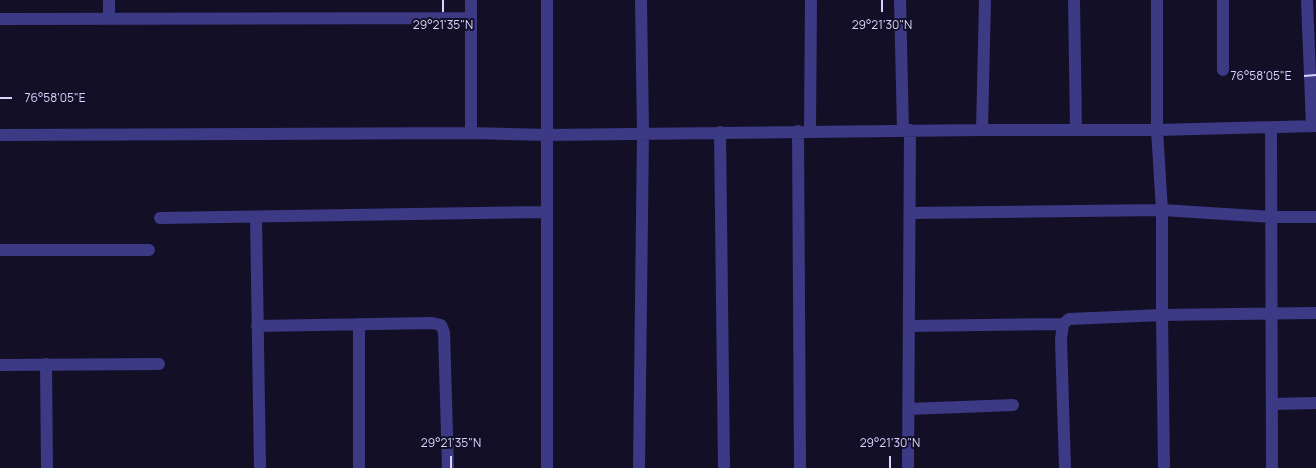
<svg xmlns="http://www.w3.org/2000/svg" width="1316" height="468" font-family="Manrope,sans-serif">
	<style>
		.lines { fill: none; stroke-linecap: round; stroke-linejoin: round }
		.street { stroke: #3c3985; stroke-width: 12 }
		.ticks { fill: none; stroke: #d9d4ff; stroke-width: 2 }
		.ticks-label { font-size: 12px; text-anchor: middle; fill: #d9d4ff; stroke: #130f26; stroke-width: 4; stroke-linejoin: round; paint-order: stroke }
	</style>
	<rect width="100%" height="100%" fill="#130f26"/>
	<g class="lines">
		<!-- street -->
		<path class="street" d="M 109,0 L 109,19
			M 547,0 L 547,468
			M 900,0 L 903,131
			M 1074,0 L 1076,129
			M 1157,0 L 1157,130 L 1162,210 L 1162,315 L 1164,468
			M 1223,0 L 1223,70
			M 1307,0 L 1312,126
			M 0,19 L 471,18
			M 1271,127 L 1272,468
			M 982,130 L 985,0
			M 798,131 L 800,468
			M 810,131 L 811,0
			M 720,132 L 724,468
			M 471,133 L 471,0
			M 0,135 L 471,133 L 546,135 L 982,130 L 1157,130 L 1316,126
			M 910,213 L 1162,210 L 1272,217 L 1316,217
			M 256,217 L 260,468
			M 160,218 L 546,212
			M 0,250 L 149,250
			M 257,326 L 432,323 L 441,325 L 444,332 L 448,468
			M 909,326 L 1063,324
			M 46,364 L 47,468
			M 0,365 L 159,364
			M 1272,404 L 1316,403
			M 908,409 L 1013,405
			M 359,468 L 359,324
			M 639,468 L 643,133 L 641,0
			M 908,468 L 910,130
			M 1065,468 L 1061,339 L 1063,324 L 1069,319 L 1162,315 L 1316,313"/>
	</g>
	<!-- ticks -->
	<path class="ticks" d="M 443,0 L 443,12M 882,0 L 882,12M 1304,76 L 1316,75M 0,98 L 12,98M 451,456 L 451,468M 890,456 L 890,468"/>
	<g class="ticks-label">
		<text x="443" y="29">29°21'35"N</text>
		<text x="882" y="29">29°21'30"N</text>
		<text x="1261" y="80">76°58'05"E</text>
		<text x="55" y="102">76°58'05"E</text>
		<text x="451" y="447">29°21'35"N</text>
		<text x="890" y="447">29°21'30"N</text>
	</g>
</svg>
